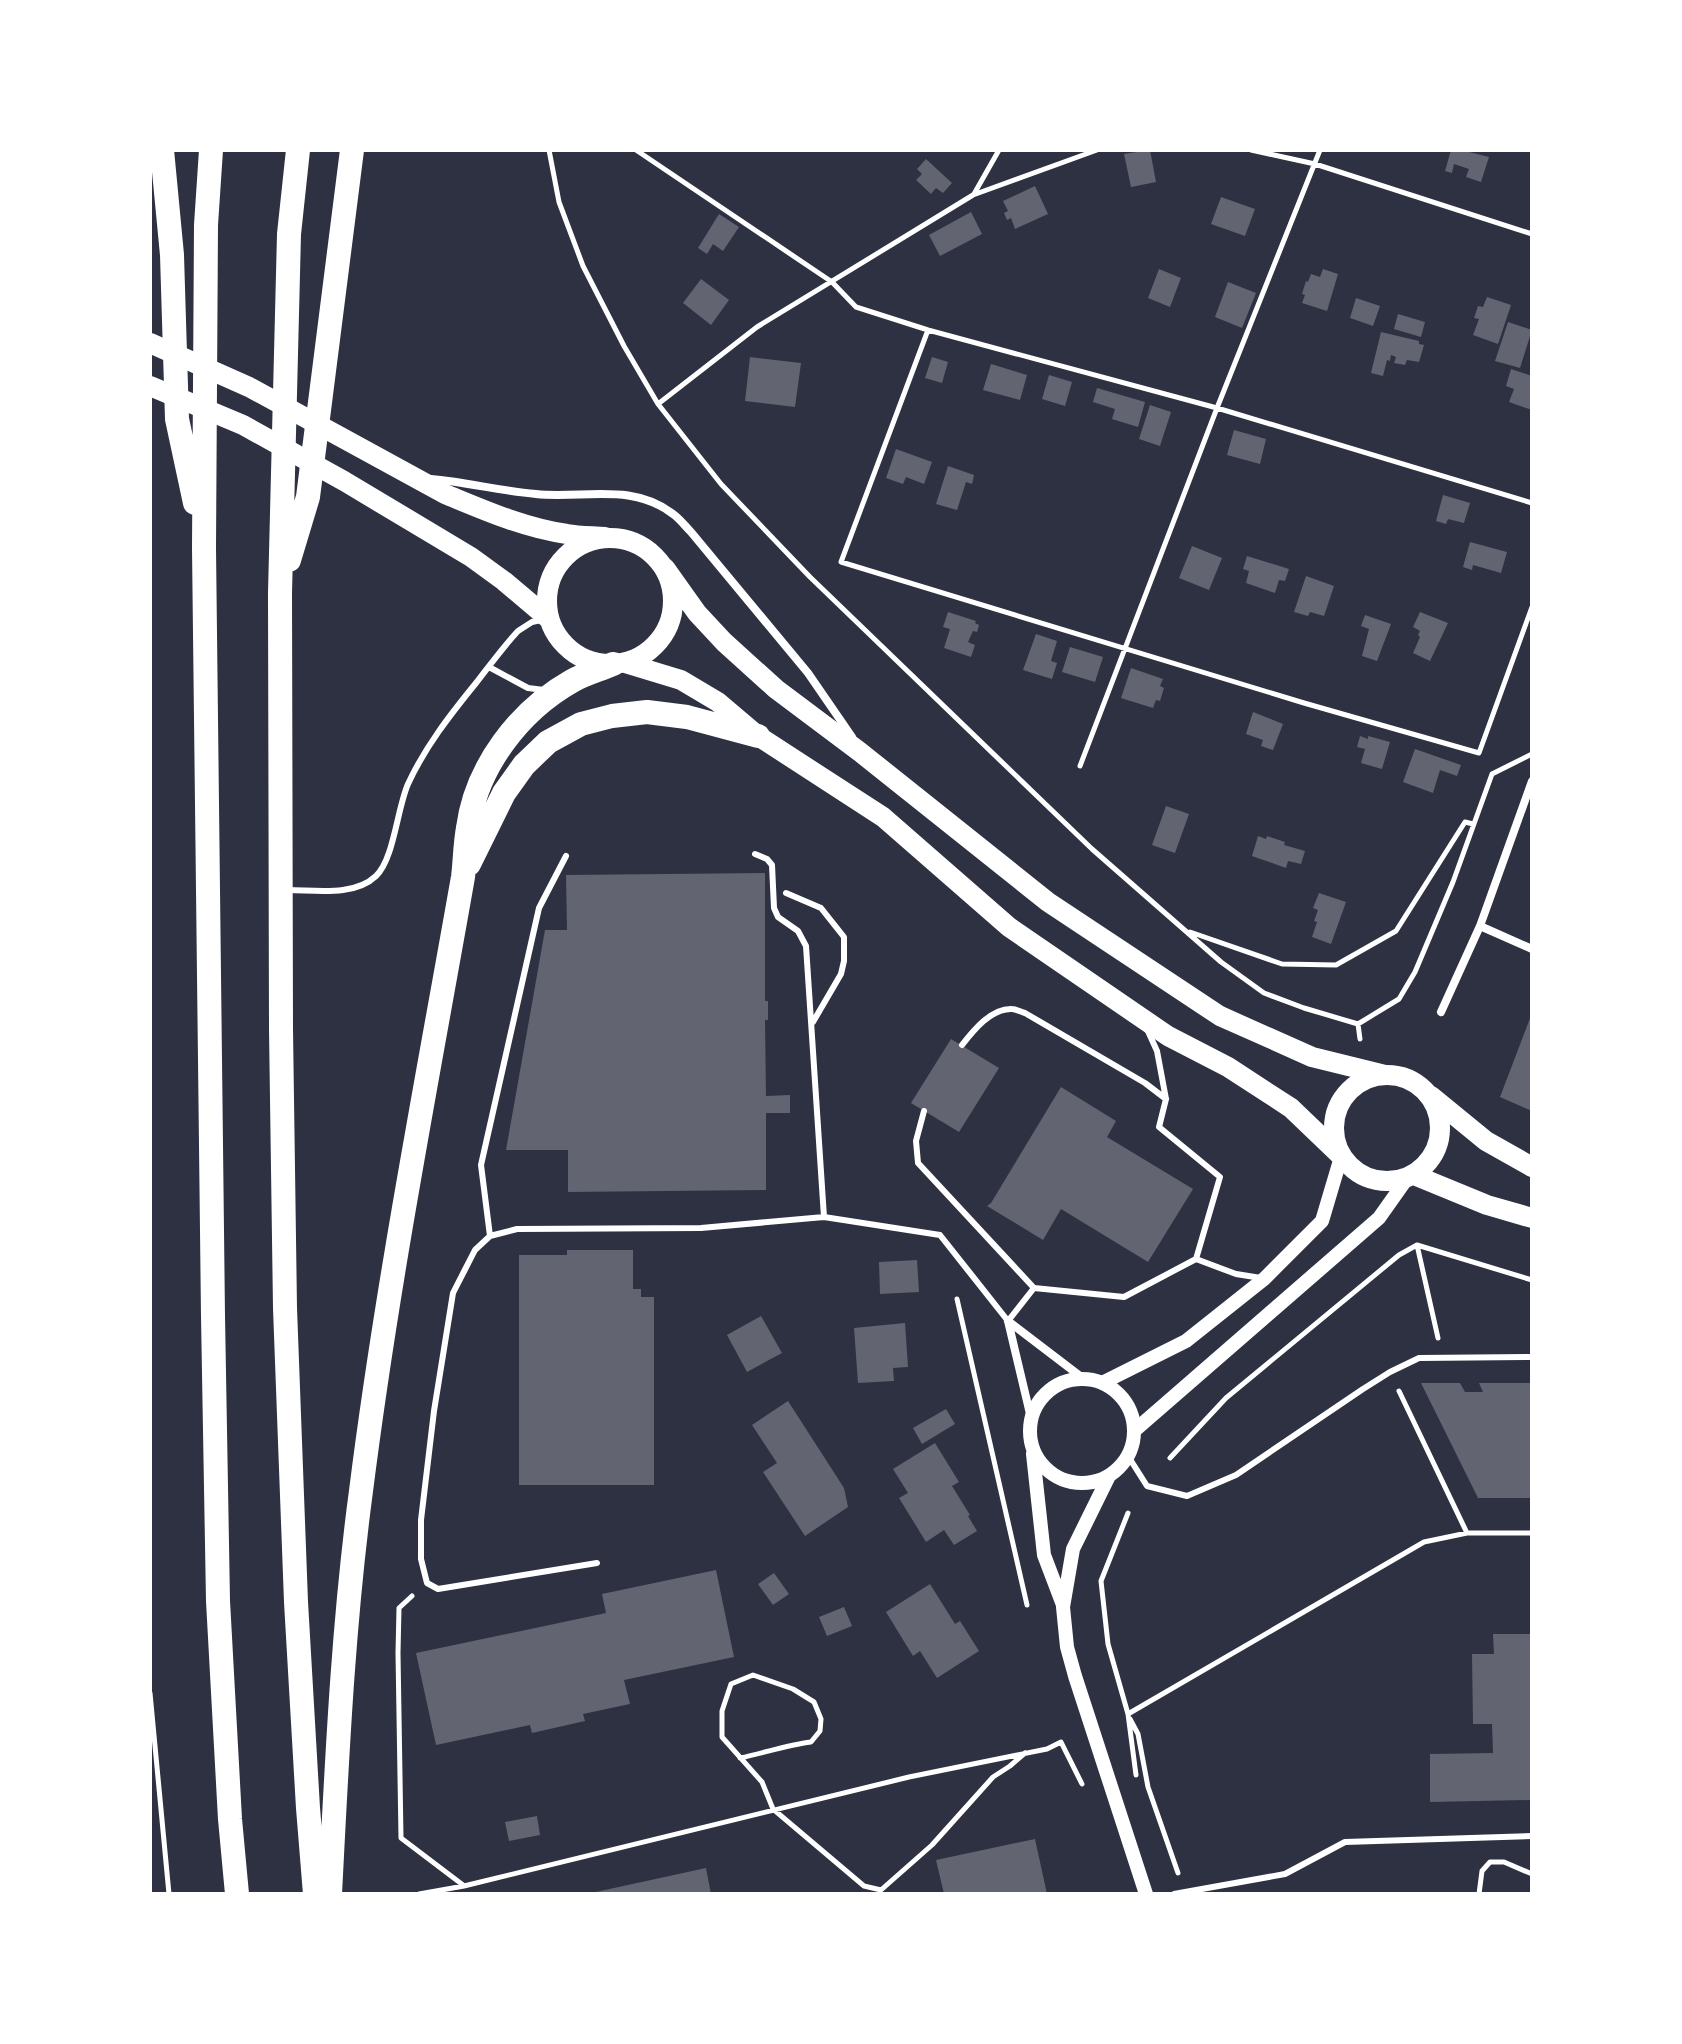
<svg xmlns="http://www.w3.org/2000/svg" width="1682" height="2044" font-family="Arial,sans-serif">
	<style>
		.building { fill: #626471 }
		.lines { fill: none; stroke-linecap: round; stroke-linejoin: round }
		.path { stroke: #fff; stroke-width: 5 }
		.service { stroke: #fff; stroke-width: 6 }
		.minor { stroke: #fff; stroke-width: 8 }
		.tertiary { stroke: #fff; stroke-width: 14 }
		.primary { stroke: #fff; stroke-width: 20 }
		.motorway { stroke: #fff; stroke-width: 24 }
	</style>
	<rect width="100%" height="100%" fill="#2d3142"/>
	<!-- building -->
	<path class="building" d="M 1150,150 L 1156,182 L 1131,187 L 1124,154 Z
		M 1451,150 L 1470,150 L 1469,152 L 1489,157 L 1481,182 L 1466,177 L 1469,169 L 1454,164 L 1452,173 L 1445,171 Z
		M 926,159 L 952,183 L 943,193 L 936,188 L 931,194 L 916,180 L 922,174 L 917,169 Z
		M 1035,186 L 1048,214 L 1015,229 L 1011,218 L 1007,220 L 1004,213 L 1008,211 L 1003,201 Z
		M 1221,197 L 1255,209 L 1245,236 L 1211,224 Z
		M 971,212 L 982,234 L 940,256 L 929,235 Z
		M 719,214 L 739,227 L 723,251 L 713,244 L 707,254 L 698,248 Z
		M 1159,269 L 1181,278 L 1170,307 L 1148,298 Z
		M 1323,269 L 1338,274 L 1327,311 L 1302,303 L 1305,295 L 1302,294 L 1306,281 L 1308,282 L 1311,274 L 1320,277 Z
		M 701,279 L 729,300 L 711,325 L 683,303 Z
		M 1228,282 L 1256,293 L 1242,328 L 1215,317 Z
		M 1487,297 L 1511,305 L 1498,344 L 1473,335 L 1479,319 L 1474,318 L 1478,306 L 1483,307 Z
		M 1356,298 L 1380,306 L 1373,326 L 1350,318 Z
		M 1398,314 L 1425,322 L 1421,337 L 1394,329 Z
		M 1508,322 L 1532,330 L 1520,368 L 1495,361 Z
		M 1381,332 L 1419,341 L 1419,344 L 1424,345 L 1419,362 L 1407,360 L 1405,365 L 1394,363 L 1396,357 L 1391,355 L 1390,361 L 1387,360 L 1383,376 L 1371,373 Z
		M 750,357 L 801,363 L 795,407 L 745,401 Z
		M 932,357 L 948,362 L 942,383 L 925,378 Z
		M 991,364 L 1027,375 L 1020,400 L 983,390 Z
		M 1511,369 L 1532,376 L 1532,410 L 1509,402 L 1514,389 L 1506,386 Z
		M 1049,375 L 1072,382 L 1065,406 L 1042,399 Z
		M 1097,388 L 1145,402 L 1138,427 L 1112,419 L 1115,409 L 1093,402 Z
		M 1150,405 L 1171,412 L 1160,446 L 1139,439 Z
		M 1234,430 L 1266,439 L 1260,464 L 1227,455 Z
		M 896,449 L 932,462 L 924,484 L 906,477 L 903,484 L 886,478 Z
		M 948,466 L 974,475 L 972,484 L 966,482 L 957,510 L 936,504 Z
		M 1443,495 L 1470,503 L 1464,523 L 1448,519 L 1446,524 L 1436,521 Z
		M 1470,542 L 1507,552 L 1501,573 L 1473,565 L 1472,570 L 1463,567 Z
		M 1192,546 L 1222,558 L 1209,590 L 1179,578 Z
		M 1247,556 L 1289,569 L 1285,581 L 1279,580 L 1275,593 L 1246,583 L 1249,571 L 1243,569 Z
		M 1306,576 L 1334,586 L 1324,616 L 1310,612 L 1308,616 L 1294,612 Z
		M 948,612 L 976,621 L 975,623 L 979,625 L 977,632 L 973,631 L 968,642 L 975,645 L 971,657 L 944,648 L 950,629 L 943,627 Z
		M 1420,612 L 1448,623 L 1430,661 L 1413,653 L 1420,637 L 1418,635 L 1420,631 L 1413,627 Z
		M 1365,615 L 1391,624 L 1377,661 L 1362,656 L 1369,629 L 1361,626 Z
		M 1036,634 L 1057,641 L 1051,661 L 1057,663 L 1052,679 L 1023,670 Z
		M 1070,647 L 1103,657 L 1095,682 L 1062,672 Z
		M 1131,668 L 1163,679 L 1160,686 L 1164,688 L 1160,701 L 1156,700 L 1153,708 L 1121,698 Z
		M 1253,712 L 1283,724 L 1273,750 L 1261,746 L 1263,740 L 1246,734 Z
		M 1360,736 L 1368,739 L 1368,736 L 1390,742 L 1382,769 L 1361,763 L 1365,749 L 1357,747 Z
		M 1415,749 L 1461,765 L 1457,776 L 1440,770 L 1433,793 L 1403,782 Z
		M 1166,806 L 1189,814 L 1175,853 L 1152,845 Z
		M 1258,836 L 1266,839 L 1267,836 L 1285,842 L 1284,845 L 1305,851 L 1301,864 L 1288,861 L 1286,868 L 1252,856 Z
		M 765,873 L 765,1001 L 768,1001 L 768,1020 L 765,1020 L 766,1096 L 790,1095 L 790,1113 L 766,1113 L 766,1190 L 568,1192 L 568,1150 L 506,1150 L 545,930 L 567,930 L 566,875 Z
		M 1319,893 L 1346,902 L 1331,944 L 1312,937 L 1317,922 L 1314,921 L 1318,910 L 1313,908 Z
		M 1532,1013 L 1532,1111 L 1500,1097 Z
		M 951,1039 L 999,1068 L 959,1132 L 911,1103 Z
		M 1061,1087 L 1116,1121 L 1107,1137 L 1193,1189 L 1148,1262 L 1061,1209 L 1043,1240 L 987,1206 L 991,1203 Z
		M 567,1250 L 633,1250 L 633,1289 L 641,1289 L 641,1297 L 654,1297 L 654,1485 L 519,1485 L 519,1255 L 567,1255 Z
		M 917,1260 L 919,1292 L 880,1294 L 879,1262 Z
		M 761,1316 L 782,1353 L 747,1372 L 727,1335 Z
		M 905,1323 L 908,1367 L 893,1368 L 894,1381 L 858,1383 L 854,1328 Z
		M 1421,1383 L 1460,1383 L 1465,1392 L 1483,1392 L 1479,1383 L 1532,1383 L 1532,1498 L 1478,1498 Z
		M 788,1401 L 844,1488 L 848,1507 L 805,1536 L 763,1472 L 777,1463 L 752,1425 Z
		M 946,1409 L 955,1424 L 922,1444 L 913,1428 Z
		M 935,1443 L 959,1482 L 952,1486 L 970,1515 L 968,1516 L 977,1531 L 954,1545 L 944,1530 L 926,1542 L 899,1498 L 908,1493 L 893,1469 Z
		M 716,1570 L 734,1657 L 624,1680 L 630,1704 L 583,1714 L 585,1721 L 532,1733 L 530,1725 L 436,1745 L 416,1653 L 606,1613 L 602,1594 Z
		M 774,1573 L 789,1594 L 773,1605 L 758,1584 Z
		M 930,1584 L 955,1624 L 960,1621 L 979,1651 L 937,1678 L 920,1651 L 913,1656 L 886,1612 Z
		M 844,1607 L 852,1626 L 827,1636 L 819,1617 Z
		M 1493,1634 L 1532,1634 L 1532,1800 L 1430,1802 L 1430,1754 L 1493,1753 L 1492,1724 L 1473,1724 L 1472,1654 L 1494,1654 Z
		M 537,1816 L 540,1835 L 509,1841 L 505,1822 Z
		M 1035,1839 L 1047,1894 L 944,1894 L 936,1860 Z
		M 706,1868 L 711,1894 L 591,1894 L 591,1893 Z"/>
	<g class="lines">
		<!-- path -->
		<path class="path" d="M 549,150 L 559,202 L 583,266 L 624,346 L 658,404 L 721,484 L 810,577 L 1092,849 L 1221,962 L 1264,993 L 1304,1008 L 1358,1024 L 1399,999 L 1415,972 L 1453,882 L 1492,774 L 1532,754
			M 636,150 L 832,282 L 856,307 L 928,330 L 1217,408 L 1532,503
			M 1251,150 L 1315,164 L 1532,234
			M 974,194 L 999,150
			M 928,330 L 841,562 L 1304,703 L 1479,753 L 1532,607
			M 658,404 L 757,327 L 973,195 L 1097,150
			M 1080,766 L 1217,408 L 1320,150
			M 1190,932 L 1282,964 L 1336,965 L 1396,931 L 1465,822 L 1473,824
			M 1358,1024 L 1360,1039
			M 1417,1245 L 1438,1338
			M 957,1299 L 1027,1605
			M 1399,1391 L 1467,1533
			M 1170,1458 L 1226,1398 L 1399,1255 L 1417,1245 L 1532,1280
			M 1128,1513 L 1101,1581 L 1108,1644 L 1128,1714 L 1136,1775
			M 412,1596 L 399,1608 L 398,1653 L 401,1838 L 463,1885
			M 150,1693 L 169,1894
			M 1128,1714 L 1424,1542 L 1467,1533 L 1532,1533
			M 1130,1719 L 1138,1734 L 1148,1787 L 1178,1873
			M 740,1758 C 764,1753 787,1745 811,1742 L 820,1731 L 821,1719 L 814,1702 L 793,1689 L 753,1675 L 731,1684 L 722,1711 L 722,1737 L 762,1782 L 773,1809 L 864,1886 L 881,1890 L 932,1845 L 993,1777 L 1010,1766 L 1025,1753
			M 419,1894 L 464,1886 L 909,1777 L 1047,1749 L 1061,1742 L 1082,1784
			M 1479,1894 L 1482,1871 L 1490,1862 L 1504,1862 L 1532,1874"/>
		<!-- service -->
		<path class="service" d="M 489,667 L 528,688 L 544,690
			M 755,854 L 767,859 L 772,865 L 774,908 L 778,917 L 798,931 L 806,946 L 824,1217
			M 288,890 C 315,890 354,897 376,876 C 394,859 397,809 408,784 C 425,747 450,715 476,683 C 490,665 503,647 518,631 L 532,622 L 541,620
			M 786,893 L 821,908 L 844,937 L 844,961 L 841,974 L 813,1022
			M 962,1045 C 973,1031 991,1008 1012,1009 C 1016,1009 1021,1012 1025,1013 L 1145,1083 L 1166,1099
			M 924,1111 L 916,1141 L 918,1163 L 1034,1288
			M 490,1236 L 481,1165 L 539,908 L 566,856
			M 1196,1259 L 1236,1274 L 1261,1278
			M 1128,1456 L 1147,1486 L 1187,1496 L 1236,1475 L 1363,1389 L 1390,1372 L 1419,1358 L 1532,1357
			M 597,1563 L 438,1589 L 427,1583 L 421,1559 L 421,1520 L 434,1411 L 453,1293 L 475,1250 L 490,1236 L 517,1229 L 701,1228 L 824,1217 L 940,1235 L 1008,1321 L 1034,1288 L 1124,1297 L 1196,1259 L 1220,1177 L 1159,1127 L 1166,1099 L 1157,1051 L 1147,1029
			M 1174,1894 L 1285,1874 L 1345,1842 L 1532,1836"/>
		<!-- minor -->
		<path class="minor" d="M 431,479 C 466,482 500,491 536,494 C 583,499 632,482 673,514 C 680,519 685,526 691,532 L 808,673 L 852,737
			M 1480,926 L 1532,949
			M 1441,1012 L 1480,926 L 1532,781
			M 1008,1321 L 1031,1418
			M 1008,1321 L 1084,1379"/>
		<!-- tertiary -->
		<path class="tertiary" d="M1030 1431a52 52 0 1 1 104 0a52 52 0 1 1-104 0Z
			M 1102,1383 L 1186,1341 L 1264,1279 L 1322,1221 L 1341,1157
			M 1134,1431 L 1379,1218 L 1408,1177
			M 1033,1454 L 1044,1555 L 1063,1605
			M 1109,1476 L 1073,1549 L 1063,1607 L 1067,1647 L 1075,1676 L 1146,1894"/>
		<!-- primary -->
		<path class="primary" d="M 150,343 L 249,387 L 445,494 C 484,510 524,528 567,534 C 579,536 592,536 605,537
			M 150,386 L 243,425 L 344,481 L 471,557 L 504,581 L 549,619
			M547 601a63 63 0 1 1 126 0a63 63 0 1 1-126 0Z
			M 665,568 L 697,613 L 724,642 L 776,689 L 860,752 L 1048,902 L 1220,1016 L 1312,1057 L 1385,1075
			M 625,663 L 681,680 L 718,702 L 758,736 L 883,817 L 1009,927 L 1168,1036 L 1228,1067 L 1291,1108 L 1339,1154
			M1334 1128a53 53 0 1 1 106 0a53 53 0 1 1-106 0Z
			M 1431,1096 L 1486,1141 L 1532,1167
			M 1414,1175 L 1487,1205 L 1532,1218"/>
		<!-- motorway -->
		<path class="motorway" d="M 162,150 L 172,255 L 177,419 L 195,503
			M 211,150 L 206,225 L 204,548 L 213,1316 L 218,1601 L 230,1819 L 237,1894
			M 298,150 L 289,234 L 280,593 L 281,1029 L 285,1308 L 296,1602 L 308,1808 L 315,1894
			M 289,560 L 308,497 L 352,150
			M 469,864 L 504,793 L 524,765 L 548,742 L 581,724 L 612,716 L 647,712 L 687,717 L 758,736
			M 330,1894 C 337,1759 343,1625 361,1491 C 387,1285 427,1081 463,877 C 465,861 465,844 468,828 C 476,767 519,711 572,681 C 584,674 599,670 613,664"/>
	</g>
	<!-- border -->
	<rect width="1682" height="2044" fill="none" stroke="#ffffff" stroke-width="304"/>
</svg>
